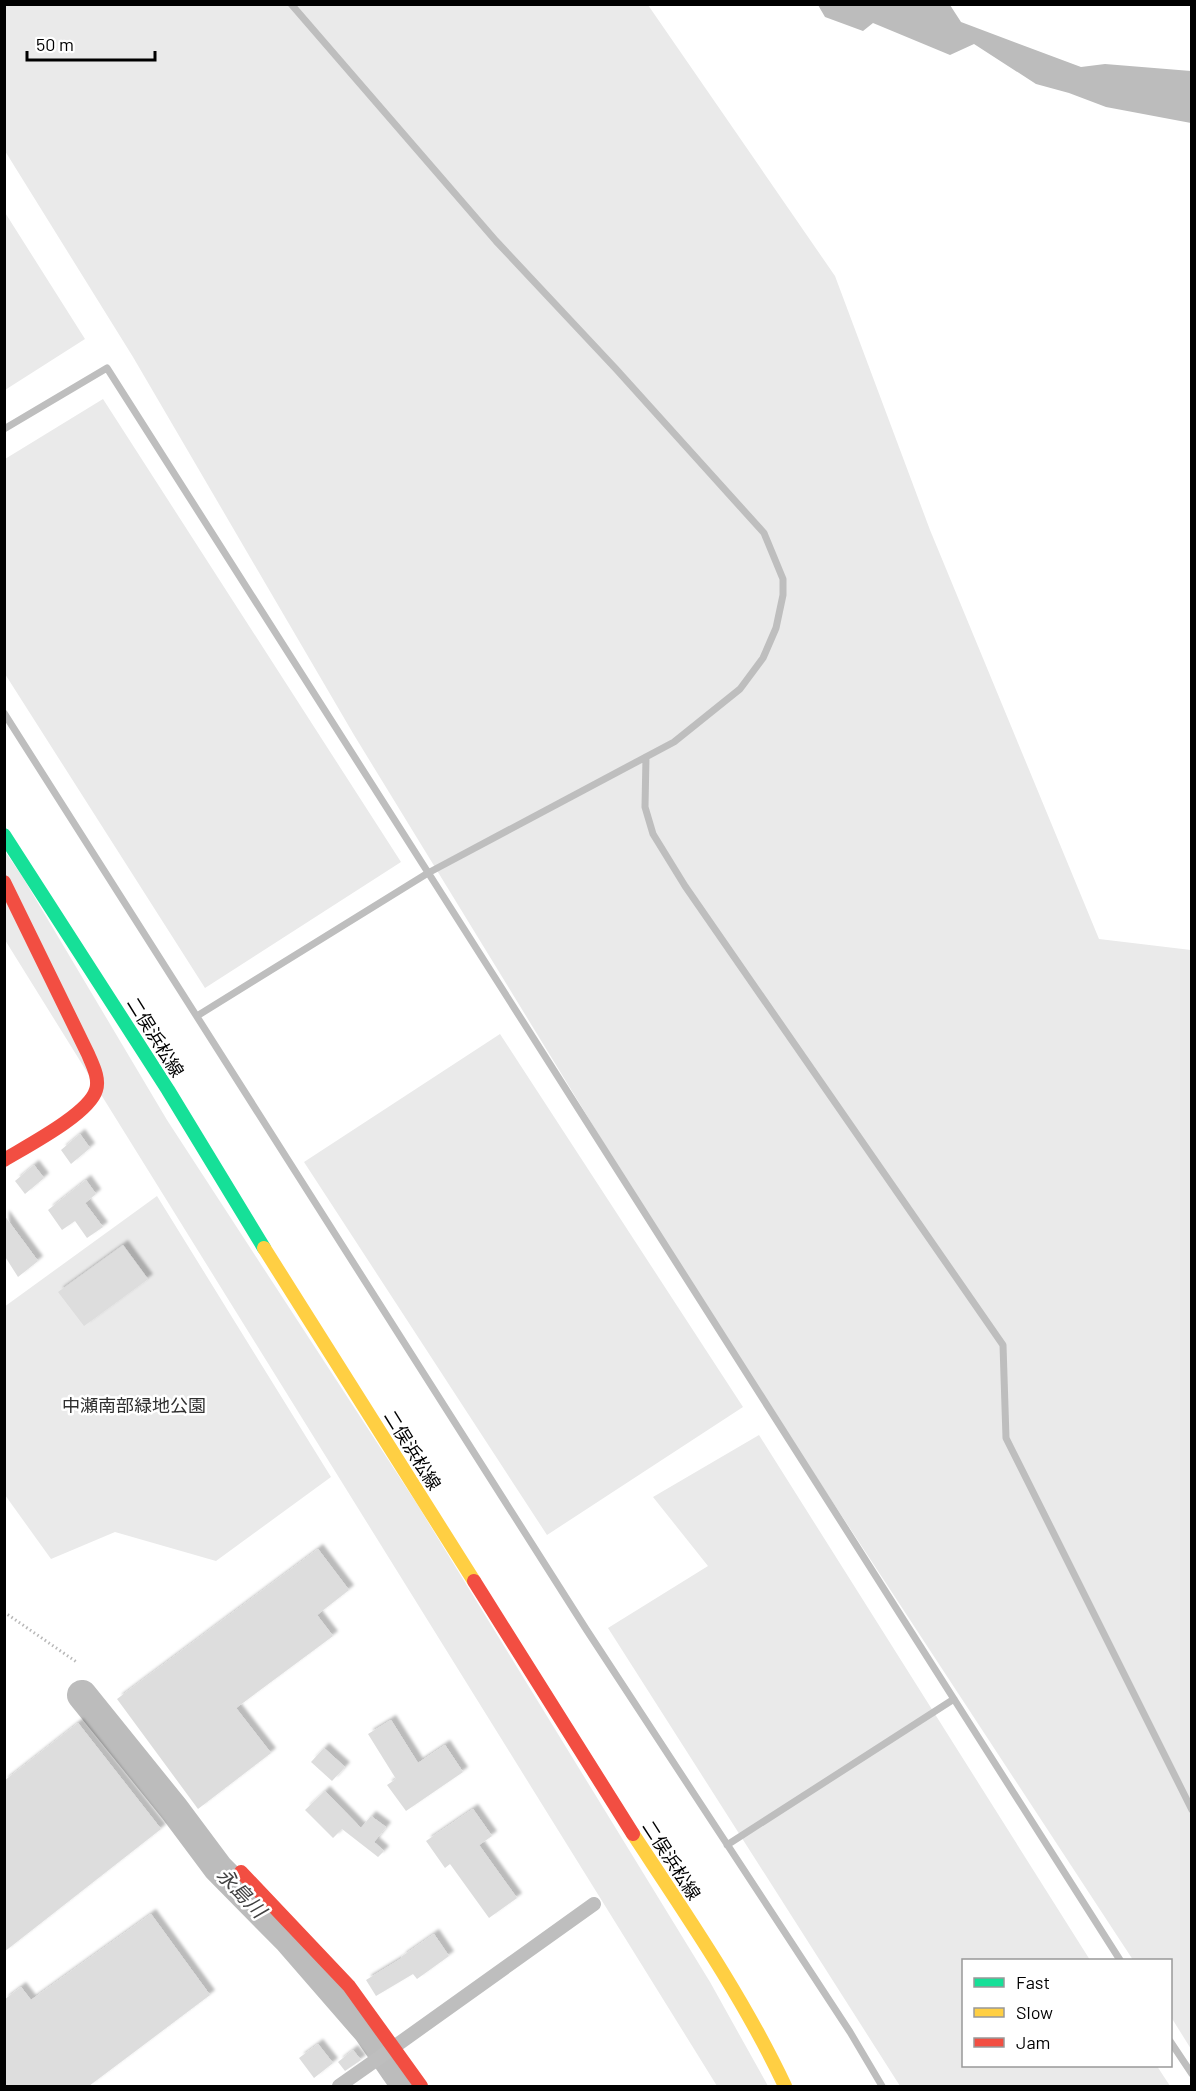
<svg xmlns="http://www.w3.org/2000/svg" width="1196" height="2091" font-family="Barlow,'Noto Sans JP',sans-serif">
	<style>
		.green { fill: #eaeaea }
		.water { fill: #bcbcbc }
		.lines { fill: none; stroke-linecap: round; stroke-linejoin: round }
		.river { stroke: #bcbcbc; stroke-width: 30 }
		.building { fill: #ddd; filter: url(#shadow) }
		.path { stroke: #b8b8b8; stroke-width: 3; stroke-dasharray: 1.5 3; stroke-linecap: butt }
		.lane { stroke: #bebebe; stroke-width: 7 }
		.street { stroke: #bebebe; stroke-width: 14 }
		.fast { stroke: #16e098; stroke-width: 14 }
		.slow { stroke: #ffcf43; stroke-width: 14 }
		.jam { stroke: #f24e42; stroke-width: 14 }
		.labels { text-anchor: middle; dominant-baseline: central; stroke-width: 5; stroke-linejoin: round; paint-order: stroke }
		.street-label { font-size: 18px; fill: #000; stroke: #fff }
		.park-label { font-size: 18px; fill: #303030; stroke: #fff }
		.water-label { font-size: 20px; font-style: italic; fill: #414141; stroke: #fff }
	</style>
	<defs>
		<filter id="shadow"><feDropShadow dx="5" dy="-5" stdDeviation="1.5" flood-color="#0004"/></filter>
	</defs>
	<rect width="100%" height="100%" fill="#fff"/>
	<!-- green -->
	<path class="green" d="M 5,5 L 648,5 L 835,276 L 930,530 L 1099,939 L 1191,950 L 1191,2049 L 1171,2017 L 1170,1960 L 1133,1960 L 695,1292 L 354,735 L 133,357 L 5,151 Z
		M 4,211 L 85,339 L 5,390 L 4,390 Z
		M 103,399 L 401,862 L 205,988 L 5,674 L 5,459 Z
		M 4,850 L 22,876 L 167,1120 L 417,1504 L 710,1982 L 768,2086 L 717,2086 L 5,940 Z
		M 500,1034 L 743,1407 L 547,1535 L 304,1162 Z
		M 157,1196 L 331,1477 L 216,1561 L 115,1532 L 51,1559 L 5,1495 L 4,1307 Z
		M 759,1435 L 1090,1960 L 964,1960 L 964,2066 L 1157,2066 L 1170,2086 L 900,2086 L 608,1628 L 708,1566 L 653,1497 Z"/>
	<!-- water -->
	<path class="water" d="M 818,5 L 950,5 L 961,22 L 1081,67 L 1105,64 L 1191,71 L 1191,123 L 1106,107 L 1069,93 L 1036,84 L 974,44 L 950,55 L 873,23 L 863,31 L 825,17 Z"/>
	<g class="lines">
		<!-- river -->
		<path class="river" d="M 82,1695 L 174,1809 L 218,1868 L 288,1939 L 368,2031 L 406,2086"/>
	</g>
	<!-- building -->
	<path class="building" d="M 80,1134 L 90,1148 L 71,1164 L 61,1150 Z
		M 34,1165 L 44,1178 L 25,1194 L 15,1181 Z
		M 86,1180 L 96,1194 L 85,1203 L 103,1227 L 87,1238 L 75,1221 L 62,1230 L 48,1210 Z
		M 4,1215 L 38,1261 L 18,1277 L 4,1255 Z
		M 123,1245 L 148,1279 L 84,1326 L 58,1292 Z
		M 318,1549 L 349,1590 L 317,1615 L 333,1636 L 236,1708 L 271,1753 L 198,1809 L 117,1699 Z
		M 391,1720 L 418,1763 L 445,1745 L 463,1772 L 406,1811 L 387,1785 L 396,1779 L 368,1734 Z
		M 78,1723 L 161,1829 L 4,1952 L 4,1781 Z
		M 324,1748 L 345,1767 L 332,1781 L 311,1762 Z
		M 325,1791 L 361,1828 L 371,1816 L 386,1827 L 374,1842 L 384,1851 L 378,1857 L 342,1829 L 333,1838 L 305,1810 Z
		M 473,1809 L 492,1836 L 479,1845 L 517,1898 L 489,1918 L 450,1864 L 445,1868 L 426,1841 Z
		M 151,1914 L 210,1995 L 89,2086 L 4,2086 L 4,2000 L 21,1987 L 31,2000 Z
		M 434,1934 L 449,1956 L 417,1979 L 413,1974 L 376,1996 L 366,1980 L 402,1958 L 401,1957 Z
		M 318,2044 L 333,2063 L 314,2078 L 299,2058 Z
		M 353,2050 L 361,2060 L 345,2071 L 338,2062 Z"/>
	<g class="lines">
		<!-- path -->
		<path class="path" d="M 4,1612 L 78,1663"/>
		<!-- lane -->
		<path class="lane" d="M 4,429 L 107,368 L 1120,1960
			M 4,713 L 586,1629 L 850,2032 L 882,2086
			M 646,757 L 645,807 L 653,834 L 685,886 L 1003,1345 L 1006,1438 L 1192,1810
			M 197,1016 L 428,873 L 674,742 L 740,689 L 763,658 L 776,628 L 783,595 L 783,579 L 764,533 L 616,369 L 496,241 L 291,4
			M 727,1845 L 954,1699
			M 1170,2041 L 1192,2074"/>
		<!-- street -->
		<path class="street" d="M 394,2047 L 594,1904
			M 339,2086 L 393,2048"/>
		<!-- fast -->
		<path class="fast" d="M 4,835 L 168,1090 L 264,1248"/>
		<!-- slow -->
		<path class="slow" d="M 264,1248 L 474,1581
			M 633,1834 C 687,1916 743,1997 785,2086"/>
		<!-- jam -->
		<path class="jam" d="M 4,882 L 88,1054 C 92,1064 100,1078 96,1090 C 89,1114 27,1146 4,1160
			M 474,1581 L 633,1834
			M 241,1872 L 349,1986 L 421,2086"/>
	</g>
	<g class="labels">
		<!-- street labels -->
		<g class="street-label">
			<text transform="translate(156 1037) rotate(58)">二俣浜松線</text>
			<text transform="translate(413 1450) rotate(58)">二俣浜松線</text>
			<text transform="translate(672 1860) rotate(57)">二俣浜松線</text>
		</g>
		<!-- park labels -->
		<g class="park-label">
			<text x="134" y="1405">中瀬南部緑地公園</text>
		</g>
		<!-- water labels -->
		<g class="water-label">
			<text transform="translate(242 1892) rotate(46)">永島川</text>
		</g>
	</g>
	<!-- border -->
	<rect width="1196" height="2091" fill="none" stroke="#000000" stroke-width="12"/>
	<!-- legend -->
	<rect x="962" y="1959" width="210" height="108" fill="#ffffff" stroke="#999999" stroke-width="1.5"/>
	<rect x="974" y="1978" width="30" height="9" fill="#16e098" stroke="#999999" stroke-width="1.5"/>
	<text x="1016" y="1989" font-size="18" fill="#000000">Fast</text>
	<rect x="974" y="2008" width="30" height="9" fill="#ffcf43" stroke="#999999" stroke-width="1.5"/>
	<text x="1016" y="2019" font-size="18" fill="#000000">Slow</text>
	<rect x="974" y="2038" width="30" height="9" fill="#f24e42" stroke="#999999" stroke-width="1.5"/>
	<text x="1016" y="2049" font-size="18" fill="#000000">Jam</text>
	<!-- scale -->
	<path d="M27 51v9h128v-9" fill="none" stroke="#000000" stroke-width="3"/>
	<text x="36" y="51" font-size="18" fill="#000000" stroke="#ffffff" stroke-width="4.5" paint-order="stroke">50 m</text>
</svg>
